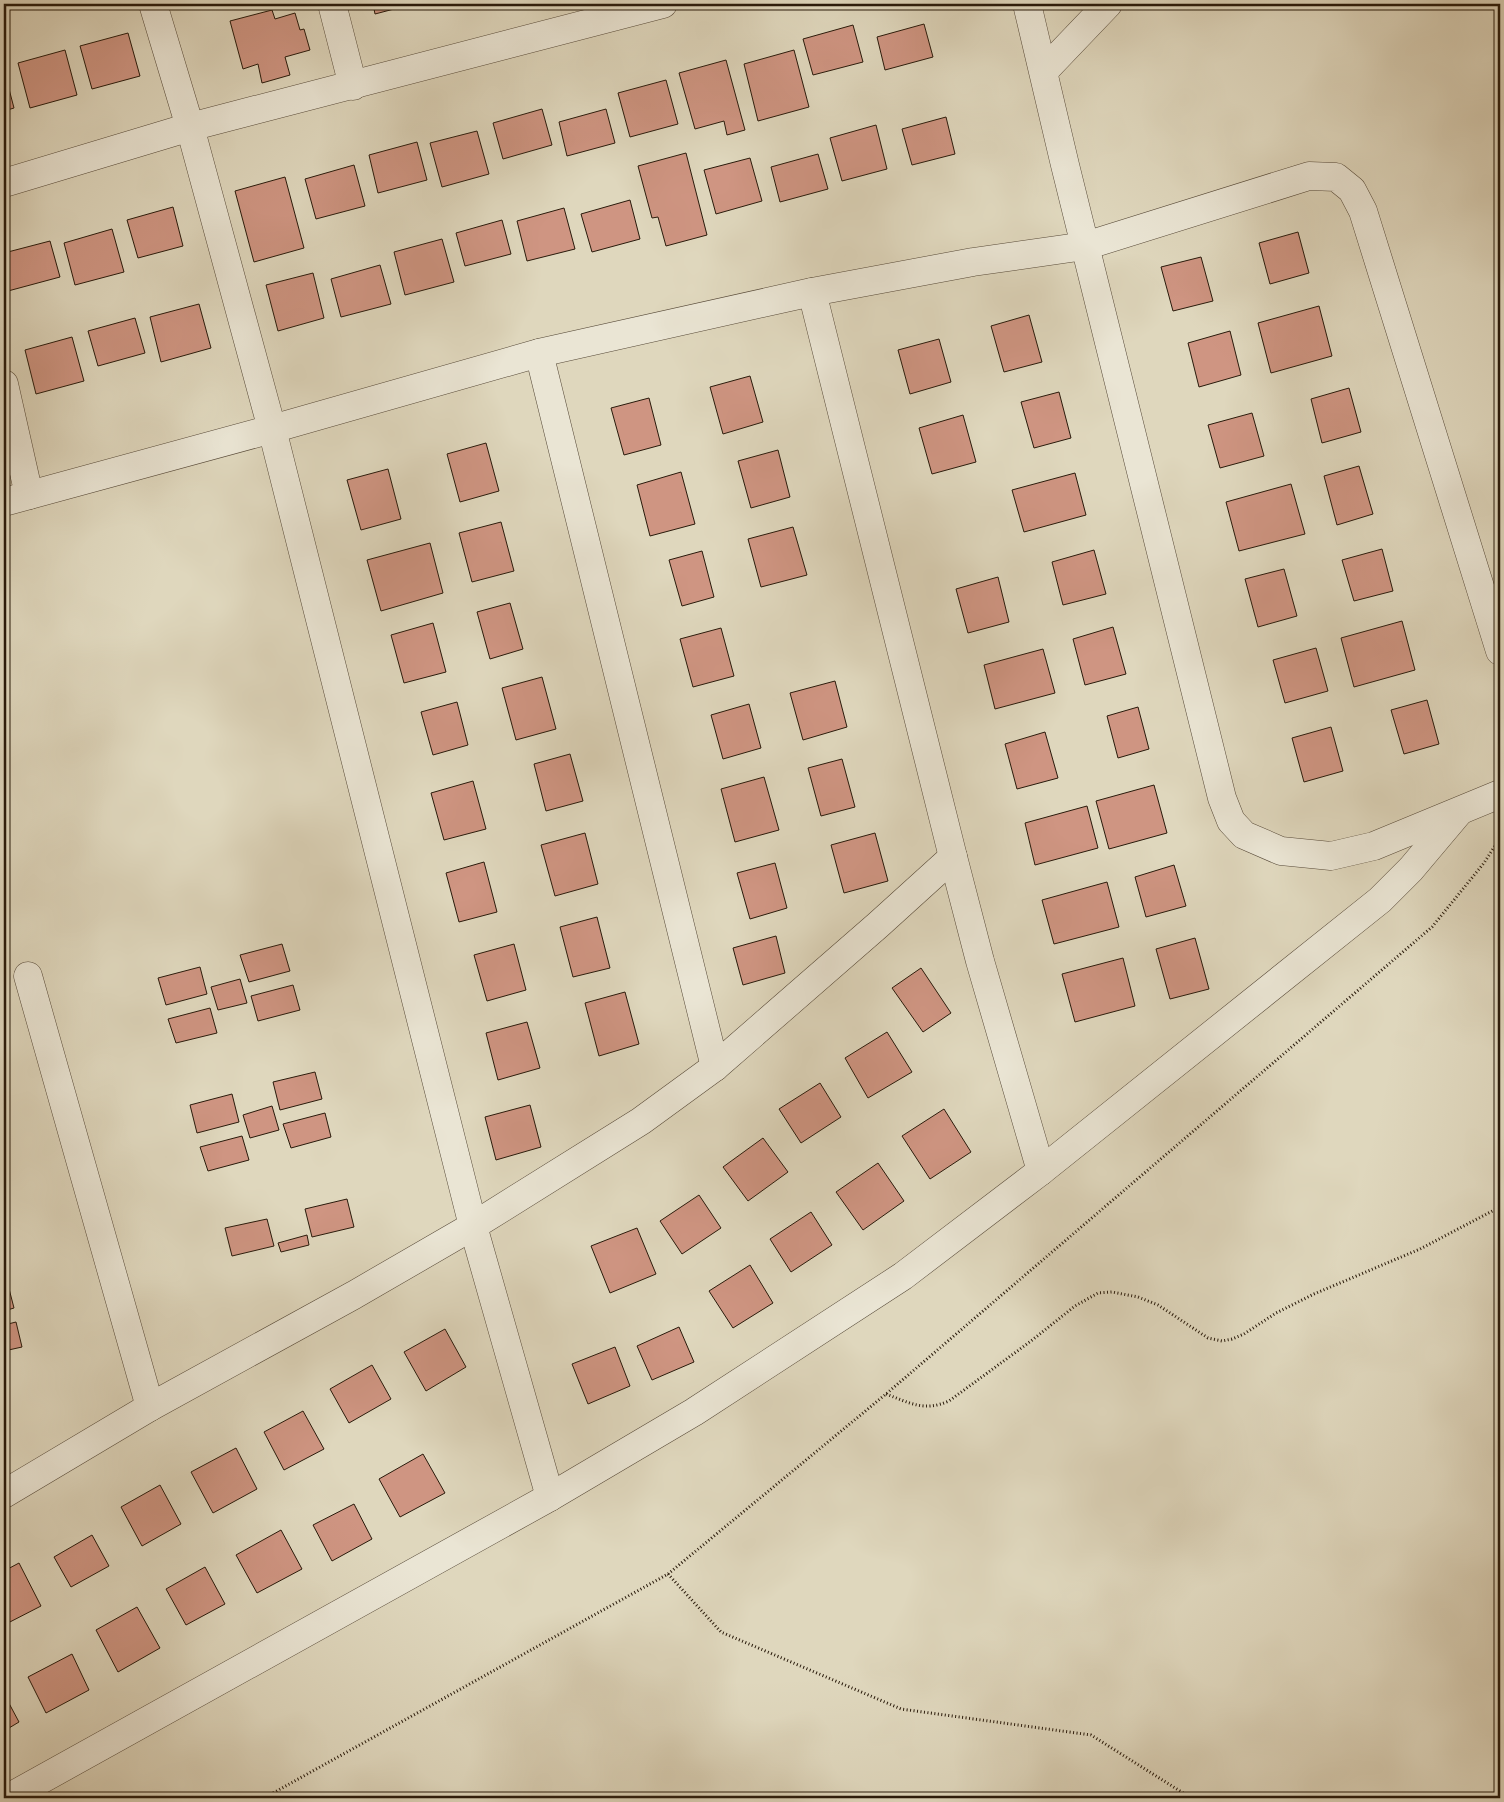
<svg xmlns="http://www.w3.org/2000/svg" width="1504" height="1802" font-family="'Gentium Book Plus',serif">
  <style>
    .building { fill: #cf9582; stroke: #291a0b }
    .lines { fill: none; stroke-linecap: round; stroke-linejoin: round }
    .minor-casing { stroke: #564938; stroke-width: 29 }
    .path { stroke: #291a0b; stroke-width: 3; stroke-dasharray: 1 2.5; stroke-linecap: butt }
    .minor { stroke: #eae5d4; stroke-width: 28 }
  </style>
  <rect width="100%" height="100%" fill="#dfd7bd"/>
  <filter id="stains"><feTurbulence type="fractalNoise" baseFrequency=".004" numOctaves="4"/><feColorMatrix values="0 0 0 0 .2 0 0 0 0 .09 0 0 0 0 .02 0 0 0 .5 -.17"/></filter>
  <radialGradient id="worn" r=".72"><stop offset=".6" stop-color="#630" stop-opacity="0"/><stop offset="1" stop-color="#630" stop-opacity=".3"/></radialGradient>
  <g class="building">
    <polygon points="4,4 28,4 4,10"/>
    <polygon points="373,4 413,4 375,14"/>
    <polygon points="272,10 275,19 295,13 300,30 304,29 310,50 285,57 290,75 262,83 258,64 243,69 230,21"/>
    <polygon points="924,24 933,57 885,70 877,37"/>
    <polygon points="853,25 863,62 813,75 803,39"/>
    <polygon points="128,33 140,76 92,89 80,46"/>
    <polygon points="65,50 77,95 30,108 18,63"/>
    <polygon points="794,50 809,107 758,121 744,64"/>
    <polygon points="726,60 745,130 727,135 724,121 695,129 679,73"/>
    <polygon points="4,70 14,108 4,111"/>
    <polygon points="666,80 678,124 630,137 618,93"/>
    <polygon points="542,109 552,145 503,159 493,123"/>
    <polygon points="606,109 615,143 567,156 559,122"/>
    <polygon points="946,117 955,154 912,165 902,129"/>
    <polygon points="876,125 887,169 842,181 830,138"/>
    <polygon points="477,131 489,174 442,187 430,143"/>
    <polygon points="417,142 427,180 378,193 369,155"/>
    <polygon points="686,153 707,235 666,246 658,217 652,218 638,166"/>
    <polygon points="818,154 828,189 780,202 771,167"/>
    <polygon points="750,158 762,201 716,214 704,170"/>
    <polygon points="354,165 365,206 316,219 305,179"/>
    <polygon points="285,177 304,248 254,262 235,191"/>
    <polygon points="630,200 640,239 592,252 581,214"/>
    <polygon points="173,207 183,246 138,258 127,220"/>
    <polygon points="564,208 575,249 527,261 517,221"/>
    <polygon points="502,220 511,254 465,266 456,233"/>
    <polygon points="112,229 124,272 75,285 64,243"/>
    <polygon points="1298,232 1309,273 1270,284 1259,243"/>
    <polygon points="442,239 454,282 405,295 394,252"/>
    <polygon points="50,241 60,277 8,291 4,273 4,253"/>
    <polygon points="1201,257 1213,301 1173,311 1161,267"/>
    <polygon points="380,265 391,304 341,317 331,279"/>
    <polygon points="313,273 324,318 278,331 266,285"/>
    <polygon points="199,304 211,348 161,362 150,317"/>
    <polygon points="1319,306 1332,356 1271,373 1258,323"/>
    <polygon points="1029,315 1042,362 1004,372 991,326"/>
    <polygon points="135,318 145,353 98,366 88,331"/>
    <polygon points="1230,331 1241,375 1199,387 1188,343"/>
    <polygon points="72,337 84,381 36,394 25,350"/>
    <polygon points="939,339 951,382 910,394 898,350"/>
    <polygon points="750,376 763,422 723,434 710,387"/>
    <polygon points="1349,388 1361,432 1322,443 1311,399"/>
    <polygon points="1059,392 1071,438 1034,448 1021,402"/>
    <polygon points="649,398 661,445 624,455 611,408"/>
    <polygon points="1252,413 1264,456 1220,468 1208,425"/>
    <polygon points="963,415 976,462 932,474 919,428"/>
    <polygon points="486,443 499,491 460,502 447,454"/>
    <polygon points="778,450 790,497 751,508 738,461"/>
    <polygon points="1359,466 1373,514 1337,525 1324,476"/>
    <polygon points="388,469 401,519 361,530 347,480"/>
    <polygon points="681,472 695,524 650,536 637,485"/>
    <polygon points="1075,473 1086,515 1024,532 1012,490"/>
    <polygon points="1291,484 1305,534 1239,551 1226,502"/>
    <polygon points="501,522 514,571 472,582 459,533"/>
    <polygon points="793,527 807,575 761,587 748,539"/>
    <polygon points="430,543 443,593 381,611 367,560"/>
    <polygon points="1382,549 1393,591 1354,601 1342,560"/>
    <polygon points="1094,550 1106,594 1063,605 1052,562"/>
    <polygon points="702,551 714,597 682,606 669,560"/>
    <polygon points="1284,569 1297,616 1258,627 1245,579"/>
    <polygon points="998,577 1009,622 968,633 956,589"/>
    <polygon points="510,603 523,649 490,659 477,612"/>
    <polygon points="1402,621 1415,670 1354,687 1341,638"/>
    <polygon points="433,623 446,672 404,683 391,635"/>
    <polygon points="1113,627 1126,674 1085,685 1073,639"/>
    <polygon points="721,628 734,676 693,687 680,639"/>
    <polygon points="1316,648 1328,691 1285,703 1273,660"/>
    <polygon points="1043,649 1055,693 995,709 984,665"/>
    <polygon points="542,677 556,729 516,740 502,688"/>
    <polygon points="835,681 847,727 803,740 790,693"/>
    <polygon points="1427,700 1439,744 1404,754 1391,710"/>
    <polygon points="457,702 468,745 433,755 421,712"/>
    <polygon points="749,704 761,748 723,759 711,715"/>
    <polygon points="1138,707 1149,749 1118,758 1107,716"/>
    <polygon points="1331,727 1343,771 1304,782 1292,738"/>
    <polygon points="1045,732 1058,778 1017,789 1005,744"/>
    <polygon points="570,754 583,801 546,811 534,764"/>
    <polygon points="842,759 855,807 821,816 808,768"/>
    <polygon points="764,777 779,830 735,842 721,789"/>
    <polygon points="473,781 486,829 444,840 431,793"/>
    <polygon points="1154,785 1167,833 1109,849 1096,801"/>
    <polygon points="1087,806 1098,848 1035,865 1025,823"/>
    <polygon points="585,833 598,884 555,896 541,845"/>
    <polygon points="875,833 888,881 844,893 831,845"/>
    <polygon points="484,862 497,912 459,922 446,873"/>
    <polygon points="775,863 787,908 750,919 737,873"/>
    <polygon points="1174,865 1186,906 1146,917 1135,877"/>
    <polygon points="1107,882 1119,927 1054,944 1042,900"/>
    <polygon points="597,917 610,968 573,977 560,927"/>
    <polygon points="776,936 785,973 743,985 733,948"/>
    <polygon points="1195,938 1209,989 1170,999 1156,949"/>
    <polygon points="282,944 290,971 249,982 240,955"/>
    <polygon points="514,944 526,990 487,1001 474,955"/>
    <polygon points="1123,958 1135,1006 1075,1022 1062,974"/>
    <polygon points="200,967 207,994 166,1005 158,978"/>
    <polygon points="921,968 951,1013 923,1032 892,988"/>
    <polygon points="240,979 247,1003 218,1010 211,987"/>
    <polygon points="293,985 300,1010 258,1021 251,996"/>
    <polygon points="625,992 639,1044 599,1056 585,1003"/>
    <polygon points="210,1008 217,1033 176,1043 168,1019"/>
    <polygon points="527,1022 540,1068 498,1080 486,1033"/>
    <polygon points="887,1032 912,1072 868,1098 845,1058"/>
    <polygon points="315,1072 322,1099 280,1110 273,1082"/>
    <polygon points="820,1083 841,1117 801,1143 779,1109"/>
    <polygon points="232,1094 239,1122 197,1133 190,1105"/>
    <polygon points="530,1105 541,1147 496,1160 485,1117"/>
    <polygon points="272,1106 279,1130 250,1138 243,1115"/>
    <polygon points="944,1109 971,1152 930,1179 902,1136"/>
    <polygon points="325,1113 331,1137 291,1148 283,1124"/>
    <polygon points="242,1136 249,1160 208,1171 200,1147"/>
    <polygon points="763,1138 788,1172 748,1201 723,1167"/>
    <polygon points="878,1163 904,1201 863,1230 836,1192"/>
    <polygon points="699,1195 721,1228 682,1254 660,1221"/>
    <polygon points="347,1199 354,1227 312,1237 305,1209"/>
    <polygon points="811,1212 832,1245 791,1272 770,1239"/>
    <polygon points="267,1219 274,1246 232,1256 225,1228"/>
    <polygon points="637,1228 656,1274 610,1293 591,1246"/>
    <polygon points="307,1235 309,1245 281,1252 278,1243"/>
    <polygon points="750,1265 773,1303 733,1328 709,1291"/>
    <polygon points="7,1281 14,1308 4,1311 4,1282"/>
    <polygon points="16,1322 22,1347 4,1351 4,1325"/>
    <polygon points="679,1327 694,1362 652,1380 637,1346"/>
    <polygon points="445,1329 466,1367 426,1391 404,1352"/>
    <polygon points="615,1347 630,1386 588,1404 572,1364"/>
    <polygon points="372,1365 391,1399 349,1423 330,1389"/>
    <polygon points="303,1411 324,1449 284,1470 264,1432"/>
    <polygon points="236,1448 257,1489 213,1513 191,1472"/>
    <polygon points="423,1454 445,1493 400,1517 379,1479"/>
    <polygon points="160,1485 181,1524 142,1546 121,1507"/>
    <polygon points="354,1504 372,1539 332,1561 313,1525"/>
    <polygon points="281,1530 302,1569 257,1593 236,1555"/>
    <polygon points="92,1535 109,1566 71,1587 54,1557"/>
    <polygon points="19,1563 41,1606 4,1625 4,1571"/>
    <polygon points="205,1567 225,1604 186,1625 166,1589"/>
    <polygon points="137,1607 160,1648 118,1672 96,1630"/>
    <polygon points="72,1654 89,1690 46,1713 28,1677"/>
    <polygon points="4,1694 19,1722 4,1731"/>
  </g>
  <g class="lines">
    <g class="minor-casing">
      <g id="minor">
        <polyline points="153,4 190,127 272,429 473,1226 550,1497"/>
        <polyline points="332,4 353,86"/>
        <polyline points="1027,4 1065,165 1222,798 1231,821 1244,835 1281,851 1331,856 1374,846 1500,794"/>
        <polyline points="1044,71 1108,4"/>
        <polyline points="4,183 190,127 663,4"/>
        <polyline points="812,292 953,857 980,961 1041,1171"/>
        <polyline points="539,353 715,1067"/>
        <polyline points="4,384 29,495"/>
        <polyline points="4,502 272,429 539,353 812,292 973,262 1085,246 1309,176 1336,177 1352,190 1363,211 1500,651"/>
        <polyline points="28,976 150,1407"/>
        <polyline points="4,1494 150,1407 354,1295 473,1226 641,1121 715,1067 878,925 953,857"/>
        <polyline points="8,1798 550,1497 694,1412 903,1276 1041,1171 1380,900 1411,869 1459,812"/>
      </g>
    </g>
    <g class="path">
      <path d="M886 1394C910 1403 924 1412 949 1401L1031 1341 1075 1306 1098 1293 1112 1292 1138 1297 1158 1305 1208 1338 1222 1341 1232 1339 1244 1334 1276 1313 1314 1294 1420 1249 1500 1207"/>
      <polyline points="668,1574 721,1632 901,1709 1091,1735 1191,1798"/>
      <polyline points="264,1798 668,1574 886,1394 1432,927 1484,863 1500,838"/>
    </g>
    <use href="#minor" class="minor"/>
  </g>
  <rect width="1504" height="1802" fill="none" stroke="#dfd7bd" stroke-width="20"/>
  <rect x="5" y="5" width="1494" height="1792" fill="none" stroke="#291a0b" stroke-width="2.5"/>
  <rect x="10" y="10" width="1484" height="1782" fill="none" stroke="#291a0b"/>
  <rect width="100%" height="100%" filter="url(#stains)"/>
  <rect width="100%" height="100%" fill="url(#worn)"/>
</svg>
